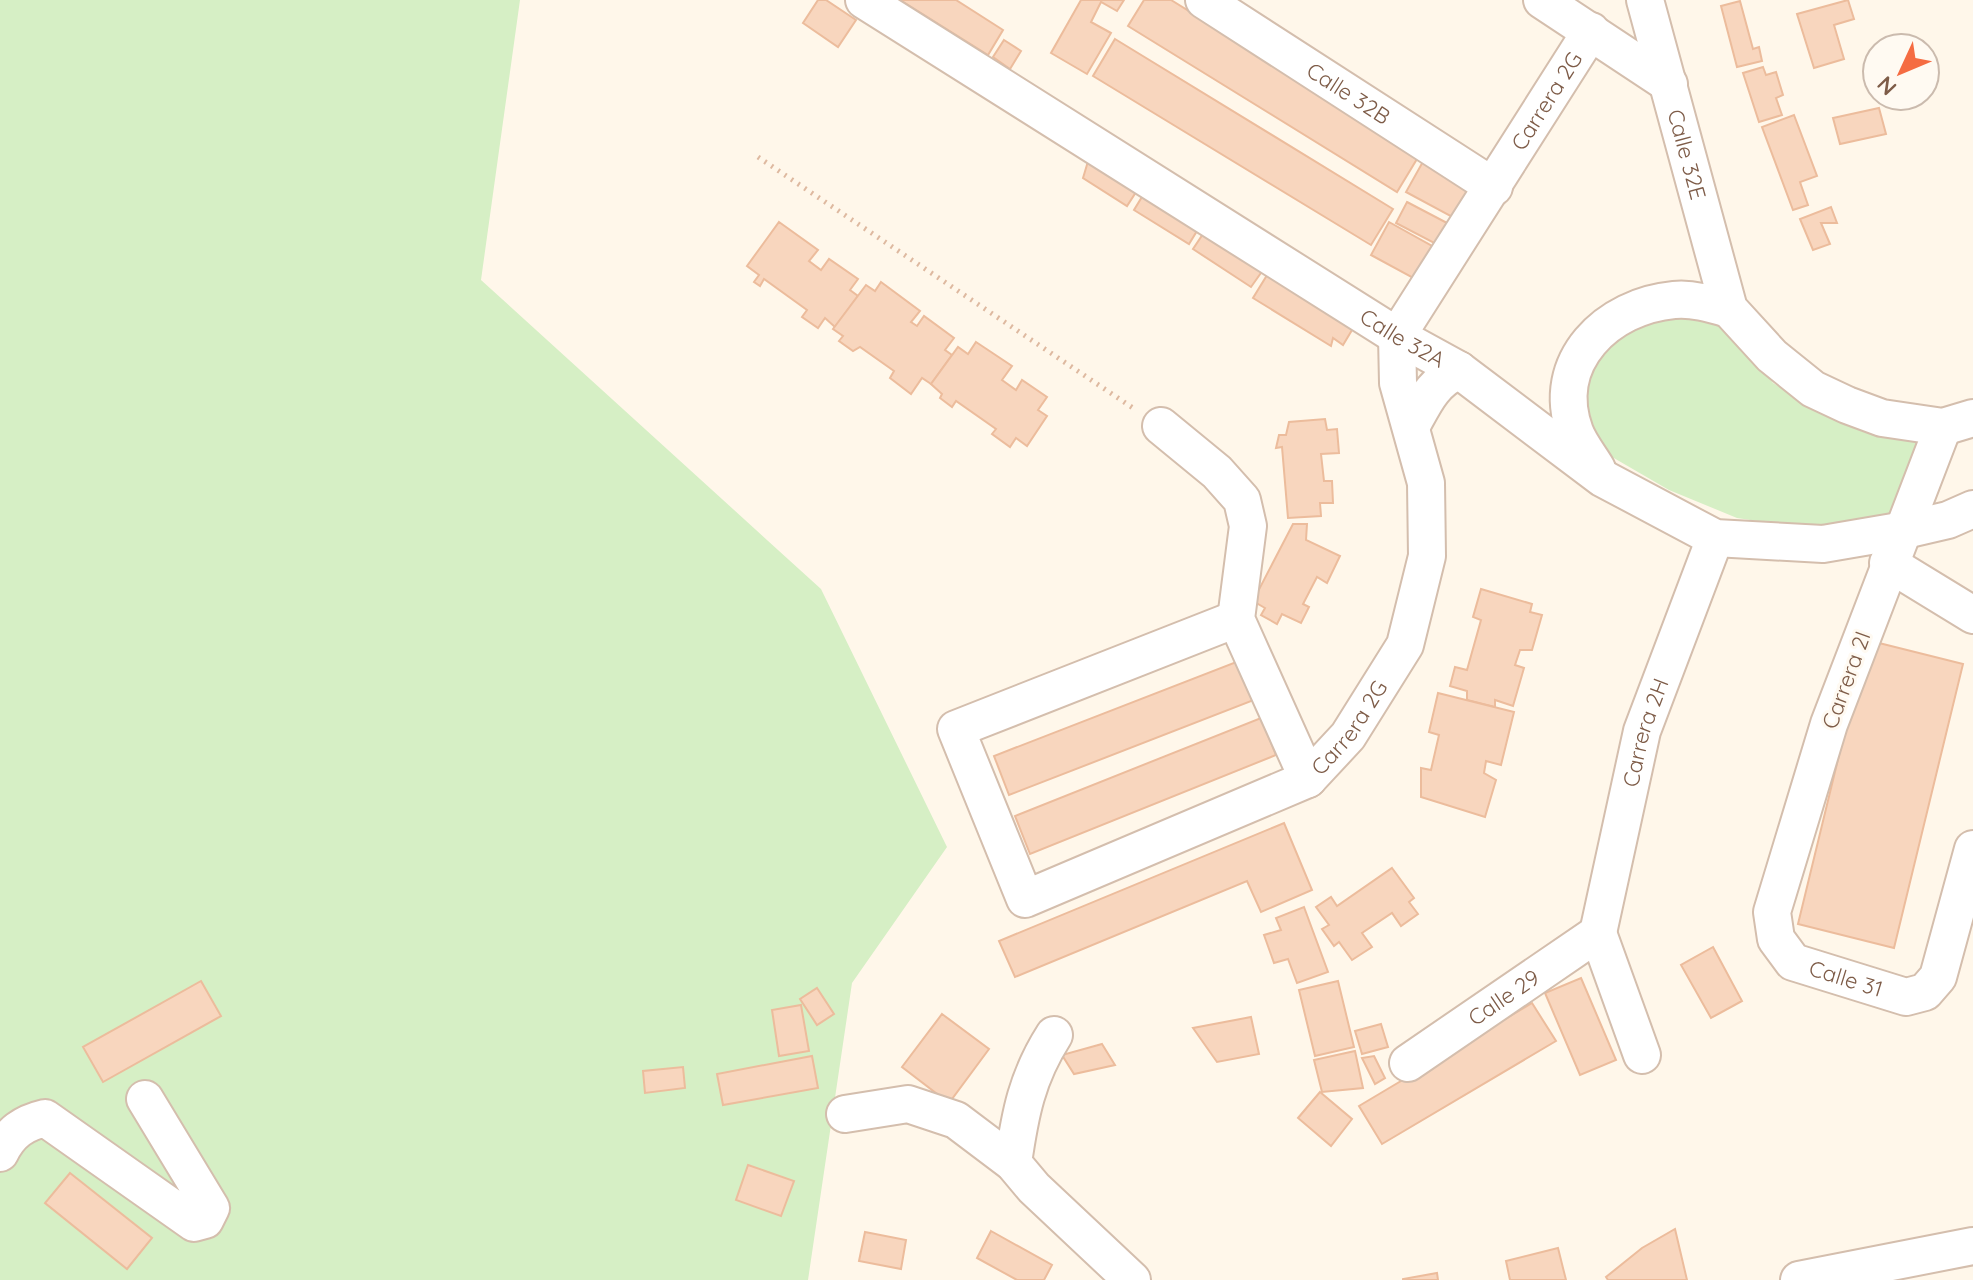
<svg xmlns="http://www.w3.org/2000/svg" width="1973" height="1280" font-family="Quicksand,sans-serif">
  <style>
    .green { fill: #d6efc5 }
    .building { fill: #f8d6be; stroke: #ecbc9c; stroke-width: 2 }
    .lines { fill: none; stroke-linecap: round; stroke-linejoin: round }
    .street-casing { stroke: #d4bead; stroke-width: 40 }
    .path { stroke: #deb9a0; stroke-width: 5; stroke-dasharray: 2 6; stroke-linecap: butt }
    .street { stroke: #fff; stroke-width: 36 }
    .labels { text-anchor: middle; dominant-baseline: central; stroke-width: 6; stroke-linejoin: round; paint-order: stroke }
    .street-label { font-size: 22px; fill: #7e5c48; stroke: #fffaf2 }
  </style>
  <rect width="100%" height="100%" fill="#fff7ea"/>
  <g class="green">
    <polygon points="0,0 520,0 481,280 821,589 947,847 852,983 808,1280 0,1280"/>
    <polygon points="1654,314 1708,316 1738,335 1773,383 1828,417 1932,446 1898,525 1818,530 1737,518 1669,490 1600,450 1581,415 1594,348"/>
  </g>
  <g class="building">
    <polygon points="818,0 826,0 856,20 838,47 803,23"/>
    <polygon points="900,0 956,0 1003,30 988,55"/>
    <polygon points="1081,0 1124,0 1117,11 1101,2 1091,22 1111,33 1087,74 1051,53"/>
    <polygon points="1144,0 1171,0 1420,154 1397,192 1128,26"/>
    <polygon points="1848,0 1854,19 1834,25 1844,59 1814,68 1797,14"/>
    <polygon points="1740,1 1753,49 1759,47 1762,61 1737,67 1721,6"/>
    <polygon points="1115,39 1393,209 1371,245 1093,76"/>
    <polygon points="1004,40 1021,51 1010,69 993,57"/>
    <polygon points="1763,67 1766,75 1776,72 1783,95 1776,98 1782,115 1759,122 1743,73"/>
    <polygon points="1879,108 1886,134 1840,144 1833,118"/>
    <polygon points="1794,115 1817,176 1800,182 1808,205 1793,210 1762,127"/>
    <polygon points="1089,158 1138,189 1127,206 1083,178"/>
    <polygon points="1425,158 1474,185 1456,219 1406,192"/>
    <polygon points="1145,192 1200,226 1189,244 1134,210"/>
    <polygon points="1407,202 1449,224 1438,245 1396,223"/>
    <polygon points="1831,207 1837,223 1821,223 1830,244 1813,250 1800,219"/>
    <polygon points="779,222 818,250 809,261 821,270 829,259 858,279 850,290 858,296 835,327 825,318 818,328 802,317 807,310 764,279 760,286 754,282 759,275 747,266"/>
    <polygon points="1389,222 1432,246 1415,279 1371,255"/>
    <polygon points="1205,231 1263,270 1251,287 1193,249"/>
    <polygon points="1269,272 1355,325 1343,345 1333,338 1331,346 1253,298"/>
    <polygon points="881,282 920,311 911,322 917,326 924,316 954,338 945,350 952,355 931,384 922,378 911,394 890,378 894,371 860,347 853,351 839,341 843,336 833,329 866,285 875,291"/>
    <polygon points="976,342 1012,366 1002,380 1016,390 1022,380 1047,397 1038,410 1047,416 1027,446 1016,438 1010,447 992,434 996,429 956,401 952,407 940,398 942,394 931,384 958,347 968,354"/>
    <polygon points="1325,419 1327,430 1337,429 1339,453 1321,454 1324,481 1332,481 1333,503 1320,503 1321,516 1288,518 1282,447 1276,448 1279,435 1286,435 1289,422"/>
    <polygon points="1293,524 1307,524 1306,540 1340,556 1327,583 1317,577 1303,604 1309,607 1301,623 1282,614 1277,624 1261,615 1265,608 1253,601"/>
    <polygon points="1481,589 1532,604 1530,612 1542,615 1532,650 1520,650 1515,665 1524,668 1513,706 1495,700 1495,707 1467,700 1467,691 1450,686 1455,667 1467,670 1481,620 1473,617"/>
    <polygon points="1867,640 1963,664 1894,948 1798,924"/>
    <polygon points="1244,659 1259,698 1009,795 994,756"/>
    <polygon points="1438,693 1514,712 1501,765 1486,761 1484,773 1496,780 1485,817 1421,797 1421,768 1431,770 1439,735 1429,732"/>
    <polygon points="1261,718 1276,755 1030,854 1015,816"/>
    <polygon points="1284,823 1312,890 1261,912 1247,881 1015,977 999,941"/>
    <polygon points="1392,868 1414,898 1409,902 1418,914 1401,926 1392,913 1362,933 1372,947 1352,960 1339,942 1334,946 1322,929 1329,925 1316,907 1331,897 1337,906"/>
    <polygon points="1304,907 1328,972 1297,983 1288,959 1274,963 1264,935 1281,930 1276,918"/>
    <polygon points="1713,947 1742,1001 1711,1018 1681,965"/>
    <polygon points="1581,978 1616,1060 1580,1075 1545,993"/>
    <polygon points="201,981 221,1016 103,1082 83,1047"/>
    <polygon points="1338,981 1354,1047 1315,1056 1299,990"/>
    <polygon points="817,988 834,1014 817,1025 800,999"/>
    <polygon points="1532,1003 1556,1041 1382,1144 1359,1106"/>
    <polygon points="801,1005 809,1051 779,1056 772,1010"/>
    <polygon points="942,1014 989,1049 949,1103 902,1067"/>
    <polygon points="1251,1017 1259,1054 1217,1062 1193,1028"/>
    <polygon points="1381,1024 1388,1047 1362,1054 1355,1031"/>
    <polygon points="1102,1044 1115,1065 1074,1074 1062,1055"/>
    <polygon points="1355,1051 1363,1088 1322,1092 1314,1060"/>
    <polygon points="812,1056 818,1088 723,1105 717,1074"/>
    <polygon points="1374,1056 1385,1078 1375,1084 1362,1058"/>
    <polygon points="683,1067 685,1088 645,1093 643,1071"/>
    <polygon points="1320,1092 1352,1119 1331,1146 1298,1118"/>
    <polygon points="748,1165 794,1181 781,1216 736,1200"/>
    <polygon points="70,1173 152,1238 127,1269 45,1203"/>
    <polygon points="1675,1229 1687,1280 1608,1280 1606,1277 1642,1248"/>
    <polygon points="991,1231 1052,1265 1044,1280 1017,1280 977,1258"/>
    <polygon points="865,1232 906,1240 901,1269 859,1261"/>
    <polygon points="1558,1248 1566,1280 1510,1280 1506,1261"/>
    <polygon points="1437,1273 1438,1280 1403,1280 1403,1279"/>
  </g>
  <g class="lines">
    <g class="street-casing">
      <g id="street">
        <path id="s1" d="M864 0 1397 336 1459 370 1602 478 1715 538 1823 544 1905 530 1948 520 1973 509"/>
        <path id="s2" d="M1204 0 1494 187"/>
        <polyline points="1542,0 1669,84"/>
        <path id="s3" d="M1645 0 1729 309 1772 356 1813 389 1847 405 1882 418 1943 427 1973 418"/>
        <path d="M1412 425C1425 401 1433 382 1459 370"/>
        <polyline points="1161,426 1217,472 1242,500 1248,526 1236,619 1308,779"/>
        <path id="s4" d="M1943 427 1829 724 1772 912 1776 939 1793 962 1906 997 1925 992 1938 977 1973 849"/>
        <path d="M1597 469C1590 457 1580 445 1575 432 1549 361 1608 306 1674 300 1692 298 1712 304 1729 309"/>
        <polyline points="1888,563 1973,615"/>
        <path id="s5" d="M1236 619 956 729 1025 899 1308 779 1348 736 1405 645 1427 556 1426 483 1398 383 1397 336 1591 31"/>
        <path id="s6" d="M1598 933 1642 731 1715 538"/>
        <polyline points="1598,933 1642,1055"/>
        <path id="s7" d="M1408 1063 1598 933"/>
        <polyline points="845,1114 908,1104 956,1120 1013,1163 1034,1188 1132,1280"/>
        <path d="M0 1153C10 1132 24 1123 45 1118L194 1223 205 1220 211 1208 145 1099"/>
        <path d="M1013 1163C1020 1114 1027 1077 1054 1035"/>
        <polyline points="1799,1280 1973,1246"/>
      </g>
    </g>
    <polyline class="path" points="758,157 1133,408"/>
    <use href="#street" class="street"/>
  </g>
  <g class="labels">
    <g class="street-label">
      <text stroke="none"><textPath href="#s2" startOffset="172">Calle 32B</textPath></text>
      <text stroke="none"><textPath href="#s5" startOffset="1552">Carrera 2G</textPath></text>
      <text stroke="none"><textPath href="#s3" startOffset="160">Calle 32E</textPath></text>
      <text stroke="none"><textPath href="#s1" startOffset="636">Calle 32A</textPath></text>
      <text transform="translate(1846 680) rotate(-70)">Carrera 2I</text>
      <text stroke="none"><textPath href="#s5" startOffset="858">Carrera 2G</textPath></text>
      <text stroke="none"><textPath href="#s6" startOffset="206">Carrera 2H</textPath></text>
      <text stroke="none"><textPath href="#s4" startOffset="626">Calle 31</textPath></text>
      <text stroke="none"><textPath href="#s7" startOffset="116">Calle 29</textPath></text>
    </g>
  </g>
  <g transform="translate(1901 72) rotate(226)"><circle r="38" fill="#fffaf2" stroke="#cbbbae" stroke-width="2"/>
  <path d="M0-6L14 30L0 20L-14 30Z" fill="#f56c42"/>
  <text y="-12" font-size="22" font-weight="bold" text-anchor="middle" fill="#7e5c48">N</text>
  </g>
</svg>
